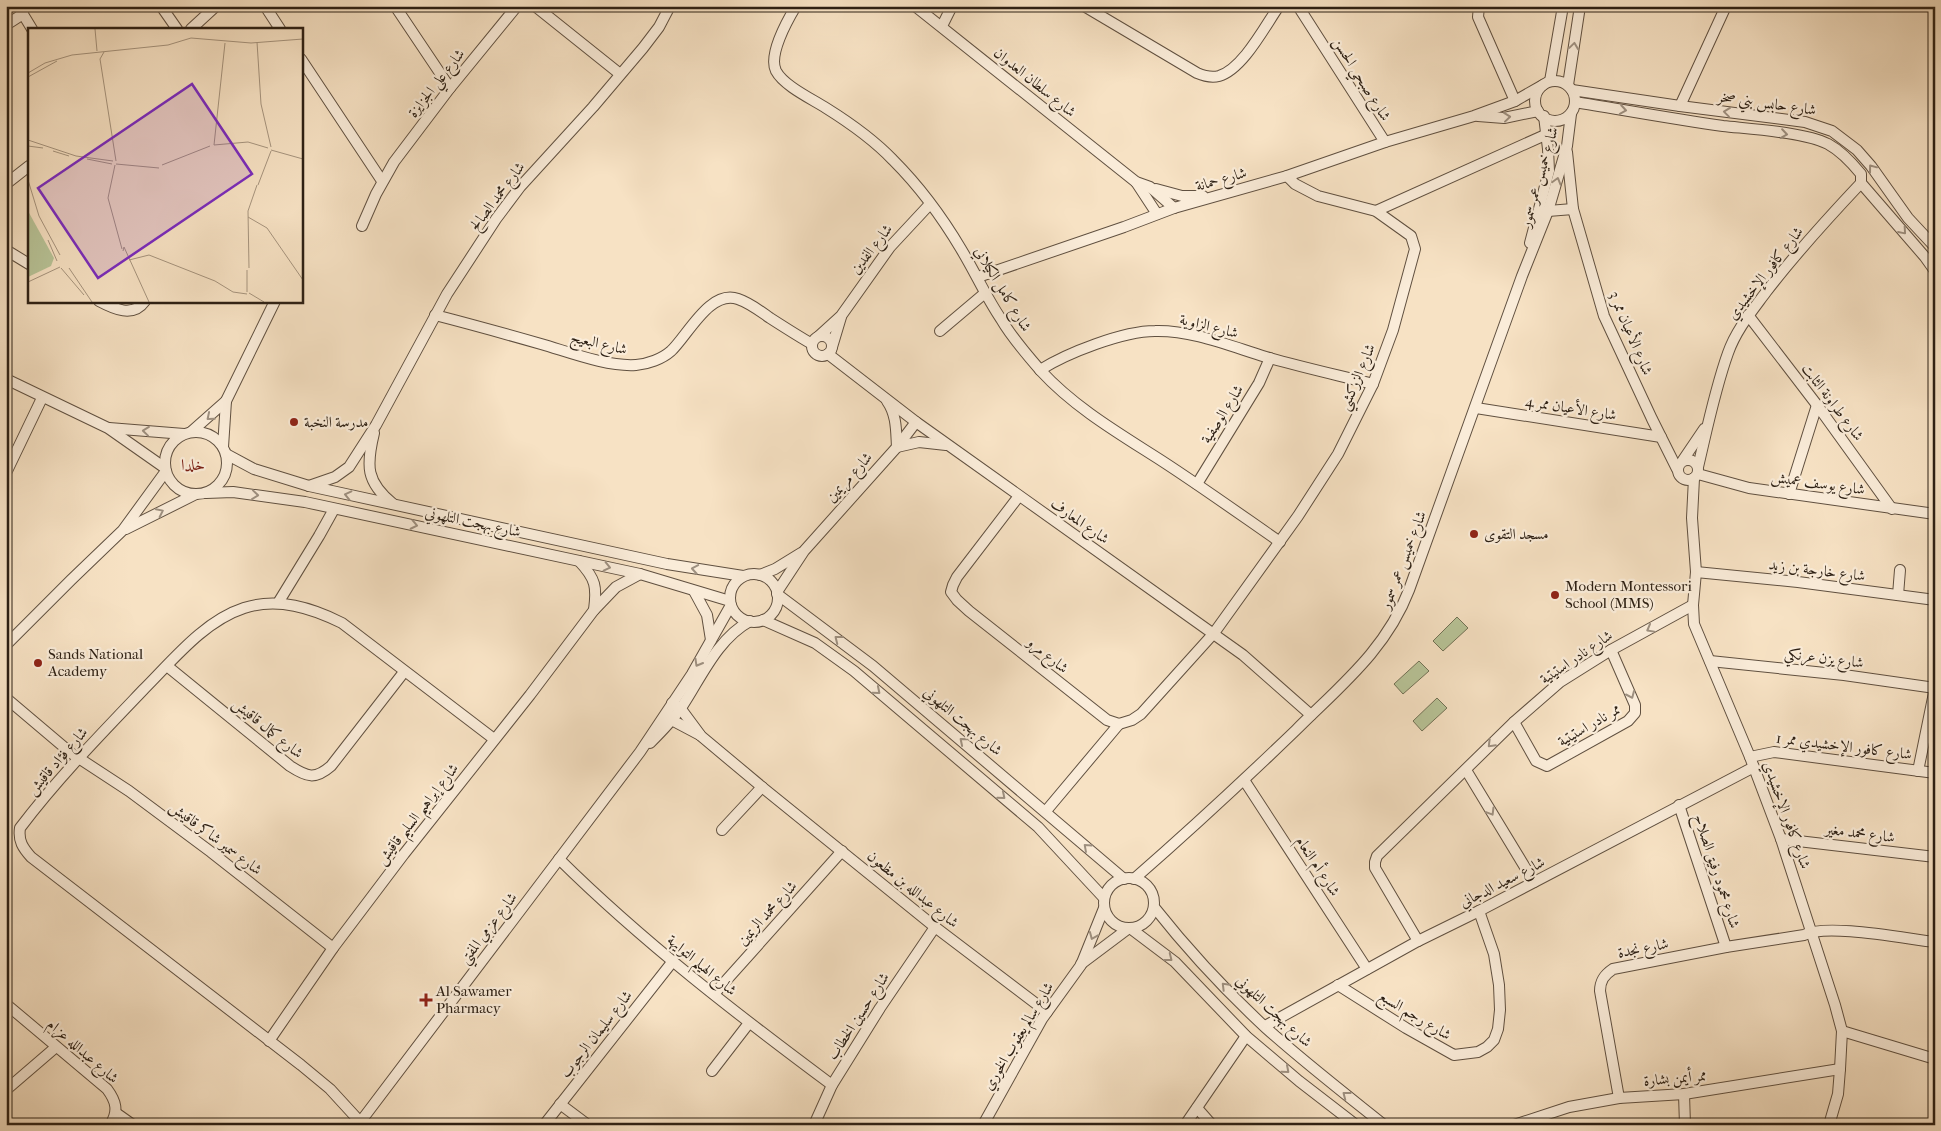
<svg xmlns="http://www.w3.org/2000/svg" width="1941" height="1131" font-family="'IM FELL French Canon',Amiri,serif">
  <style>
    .pitch { fill: #b8c498; stroke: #727256 }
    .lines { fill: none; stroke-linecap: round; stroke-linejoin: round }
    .minor-casing { stroke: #605040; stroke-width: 12 }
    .minor { stroke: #faecd9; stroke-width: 10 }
    .oneway { stroke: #9e9080 }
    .poi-dot { fill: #8f2418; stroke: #faecd9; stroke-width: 2 }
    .labels { text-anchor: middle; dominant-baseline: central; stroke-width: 4.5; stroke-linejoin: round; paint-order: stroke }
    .street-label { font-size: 15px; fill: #2d2014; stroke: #faecd9 }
    .poi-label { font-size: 15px; fill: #2d2014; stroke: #faecd9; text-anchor: start }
    .neighbourhood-label { font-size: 16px; fill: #7a1f14; stroke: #faecd9 }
    .inset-road { fill: none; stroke: #a6947e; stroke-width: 1 }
    .view { fill: #7b2cbf; fill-opacity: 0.15; stroke: #7b2cbf; stroke-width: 2.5 }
    .inset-edge { fill: none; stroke: #2d2014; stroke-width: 2.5 }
  </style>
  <rect width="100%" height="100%" fill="#f7e2c4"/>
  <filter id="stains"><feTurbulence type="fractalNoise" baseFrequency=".004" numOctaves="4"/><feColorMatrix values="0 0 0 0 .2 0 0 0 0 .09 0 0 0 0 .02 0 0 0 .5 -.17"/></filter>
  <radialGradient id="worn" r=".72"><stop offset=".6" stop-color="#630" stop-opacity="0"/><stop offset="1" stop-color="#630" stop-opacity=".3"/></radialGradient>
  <g class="pitch">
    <polygon points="1457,617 1468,628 1443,651 1433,641"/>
    <polygon points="1419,661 1429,671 1403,694 1394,684"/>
    <polygon points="1437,698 1447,708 1422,731 1413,721"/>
  </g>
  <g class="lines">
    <g class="minor-casing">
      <g id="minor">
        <polyline points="18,6 32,29"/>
        <polyline points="161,6 177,29"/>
        <polyline points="265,6 280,29"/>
        <polyline points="395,6 450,88"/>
        <polyline points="535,6 620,74"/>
        <path d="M796 6C787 21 768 55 776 71 784 86 812 99 826 108 850 123 873 139 893 160 919 186 942 217 961 249 975 272 986 297 1001 319 1012 338 1027 355 1041 371 1075 408 1120 434 1162 461 1202 487 1241 515 1280 542"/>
        <polyline points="915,6 1136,182 1150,187 1174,208"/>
        <path d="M1084 6 1197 73C1204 76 1211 78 1219 76 1243 69 1265 26 1279 6"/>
        <polyline points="1298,6 1385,142"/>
        <polyline points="1479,6 1478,17 1515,101"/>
        <polyline points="6,25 23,14"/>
        <polyline points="942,26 952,6"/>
        <polyline points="191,29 216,6"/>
        <polyline points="301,59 382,181"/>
        <circle cx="1555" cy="101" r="20"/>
        <polyline points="1550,81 1563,6"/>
        <polyline points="1568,85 1580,6"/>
        <polyline points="1572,90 1680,106 1805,122 1832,131 1857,150 1871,166 1908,218 1935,247"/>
        <path d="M1575 102C1624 110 1673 119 1723 126 1750 129 1804 132 1828 144 1841 151 1852 163 1861 174V183L1925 257 1935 271"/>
        <polyline points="1680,106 1726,6"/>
        <polyline points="1478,116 1504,118 1538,111"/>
        <polyline points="1567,152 1573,209 1604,316 1652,419 1677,469"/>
        <polyline points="1136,182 1157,214"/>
        <polyline points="6,184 29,166"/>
        <polyline points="1156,189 1182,196 1203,196"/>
        <polyline points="1376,211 1545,135"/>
        <polyline points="1548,211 1573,209"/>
        <polyline points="362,226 376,194 394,162 450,88 517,6"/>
        <polyline points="1530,243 1549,171 1548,149 1544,116"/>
        <polyline points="6,250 29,264"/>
        <polyline points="978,277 1124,227 1174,208 1287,176 1385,142 1474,116 1515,101 1543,85"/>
        <path d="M99 301C114 309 133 318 145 301"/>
        <path d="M435 315C470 324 506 334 541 344 569 352 607 367 636 365 648 364 662 359 671 351 688 335 710 289 738 299 750 303 760 311 770 318 784 327 798 336 812 344"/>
        <polyline points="1748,315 1817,405 1892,509"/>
        <polyline points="940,331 985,293"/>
        <polyline points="819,336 841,316 890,247 930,204"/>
        <circle cx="822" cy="346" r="10"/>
        <polyline points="832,347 841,317"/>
        <polyline points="828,354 916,422 1243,655 1311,715"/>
        <path d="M1040 370C1067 353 1123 331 1155 331 1192 330 1230 346 1266 357 1301 367 1337 375 1373 384"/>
        <polyline points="6,379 108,428 165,468"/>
        <path d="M887 401C897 415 896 432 897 447L919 442 946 445"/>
        <polyline points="1476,408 1661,437"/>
        <polyline points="109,428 184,434"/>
        <circle cx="196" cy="463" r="31"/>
        <polyline points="191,432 226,401 275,301"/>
        <path d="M374 433C366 466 366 482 393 504"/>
        <polyline points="223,447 226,401"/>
        <polyline points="226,454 254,469 309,486 667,564 743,576"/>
        <circle cx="1688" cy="470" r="10"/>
        <polyline points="1683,460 1704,429"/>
        <path d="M1698 467C1707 429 1715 389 1728 353 1736 330 1752 311 1766 292 1796 253 1828 218 1861 183"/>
        <polyline points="6,473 42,398"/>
        <polyline points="1698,474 1749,488 1935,514"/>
        <polyline points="1694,478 1692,518 1696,572 1693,605 1694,624 1750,757 1781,839 1835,1005 1842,1031 1840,1069 1838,1094 1829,1125"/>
        <polyline points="1197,484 1259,383 1270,358"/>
        <polyline points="309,486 335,477 349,467 376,425 447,294 496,219 520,187 593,107 643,48 659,27 670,6"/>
        <polyline points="206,493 233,492 305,502 640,574 730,601"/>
        <polyline points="1789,494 1817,405"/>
        <polyline points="1019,496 957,577 953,585 951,592 957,600 969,611 1107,720 1119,724 1132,720 1141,714 1214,633 1298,516 1338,454 1373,384 1393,330 1415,249 1411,236 1376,211 1318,196 1295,184 1287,176"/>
        <polyline points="126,529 196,494"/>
        <path d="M579 561C596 579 597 587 594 610"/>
        <polyline points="1696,572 1798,582 1935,600"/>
        <circle cx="754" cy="598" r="24"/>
        <polyline points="760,575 775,569 801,553"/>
        <polyline points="694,591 707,615 711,640"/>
        <polyline points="777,592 804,551 897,447 916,422"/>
        <polyline points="777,594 873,666 1124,879"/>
        <polyline points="1898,595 1900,570"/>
        <polyline points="278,603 319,536 334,509"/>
        <polyline points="763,620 815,643 854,671 1038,827 1104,898"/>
        <polyline points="6,645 71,580 123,530 166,471"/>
        <polyline points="1710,661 1844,675 1935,688 1918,771"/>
        <path d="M167 666 290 766C307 777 315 780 331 766L404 672"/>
        <polyline points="6,698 71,753 129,791 211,852 333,948"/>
        <polyline points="672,703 681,709 701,736 762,787 935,927 1047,1012"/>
        <polyline points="666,717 700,735"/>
        <polyline points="1514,722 1536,761 1547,766 1628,721 1635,713 1635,705 1611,650"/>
        <path d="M650 743C661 732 672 721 681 708 701 678 717 639 750 621"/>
        <polyline points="1750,757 1774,752 1935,773"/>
        <polyline points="1466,770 1534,882"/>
        <polyline points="1244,780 1367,969"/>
        <polyline points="1679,805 1726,947"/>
        <polyline points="1046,811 1119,724"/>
        <polyline points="722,830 762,787"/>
        <polyline points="1781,839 1935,857"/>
        <path d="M559 859C643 942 738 1015 832 1085"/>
        <circle cx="1129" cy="903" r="25"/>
        <path d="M1134 879C1189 831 1243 781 1296 730 1340 686 1386 650 1409 590L1522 276 1548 211 1567 146 1571 114"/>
        <path d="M1154 907C1188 950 1226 991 1266 1028 1304 1062 1344 1093 1384 1125"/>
        <polyline points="1130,928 1175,962 1246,1036 1299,1081 1356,1125"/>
        <polyline points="1418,941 1375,868 1375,862 1377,856 1514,722 1560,682 1611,650 1693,605"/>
        <polyline points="1081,964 1129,928"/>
        <polyline points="1338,985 1406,1028 1454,1055 1478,1052 1487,1047 1494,1040 1498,1029 1500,1010 1499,985 1494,954 1479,911"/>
        <polyline points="714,994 842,851"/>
        <path d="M6 1004 107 1089C116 1101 119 1111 110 1125"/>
        <polyline points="1265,1026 1418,941 1479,911 1754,767"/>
        <polyline points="1842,1031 1935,1059"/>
        <polyline points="269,1041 333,948 404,854 530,695 594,610 616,587 640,574"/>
        <polyline points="712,1071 749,1023"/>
        <polyline points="6,1090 56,1047"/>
        <polyline points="1684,1094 1685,1125"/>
        <path d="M1619 1098 1600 991C1600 981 1604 975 1613 969L1726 947 1804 935C1826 923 1907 939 1935 942"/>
        <polyline points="560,1104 588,1125"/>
        <polyline points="1197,1108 1212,1125"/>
        <polyline points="116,1113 133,1125"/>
        <polyline points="358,1125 640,752 692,674 731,605"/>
        <path d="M363 1125 330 1089 301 1065 31 857C23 848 18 841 20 828 58 778 101 734 144 689 173 660 204 621 244 608 278 597 312 608 342 623L494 739"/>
        <polyline points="544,1125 673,961"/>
        <polyline points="814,1125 832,1085 880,1008 935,927"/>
        <polyline points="983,1125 1042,1019 1081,965 1104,908"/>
        <polyline points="1185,1125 1246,1036"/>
        <polyline points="1514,1125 1569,1107 1619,1098 1684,1094 1840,1069"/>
      </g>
    </g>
    <use href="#minor" class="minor"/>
  </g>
  <defs><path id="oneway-chevron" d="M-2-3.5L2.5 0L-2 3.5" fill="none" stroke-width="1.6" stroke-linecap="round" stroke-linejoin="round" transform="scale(1.25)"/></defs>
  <g class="oneway">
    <use href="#oneway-chevron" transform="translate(1574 46) rotate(-82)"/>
    <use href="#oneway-chevron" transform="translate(1623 110) rotate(9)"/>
    <use href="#oneway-chevron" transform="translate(1727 112) rotate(-173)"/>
    <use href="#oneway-chevron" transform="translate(1507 117) rotate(-6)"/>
    <use href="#oneway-chevron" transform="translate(1784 134) rotate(8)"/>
    <use href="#oneway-chevron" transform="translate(1872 168) rotate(-127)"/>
    <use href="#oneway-chevron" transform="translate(1557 181) rotate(-74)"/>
    <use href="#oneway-chevron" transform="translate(1903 231) rotate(49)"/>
    <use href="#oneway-chevron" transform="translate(210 417) rotate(140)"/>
    <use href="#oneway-chevron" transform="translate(146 431) rotate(-174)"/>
    <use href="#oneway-chevron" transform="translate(255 495) rotate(6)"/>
    <use href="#oneway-chevron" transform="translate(348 495) rotate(-167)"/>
    <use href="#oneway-chevron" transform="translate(160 512) rotate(-26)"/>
    <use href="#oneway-chevron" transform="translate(414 525) rotate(12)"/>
    <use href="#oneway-chevron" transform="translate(607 567) rotate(13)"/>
    <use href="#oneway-chevron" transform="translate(695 569) rotate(-170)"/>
    <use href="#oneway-chevron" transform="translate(1650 629) rotate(151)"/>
    <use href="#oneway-chevron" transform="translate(838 639) rotate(-142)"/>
    <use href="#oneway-chevron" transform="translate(698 663) rotate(120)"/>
    <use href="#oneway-chevron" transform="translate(877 691) rotate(40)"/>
    <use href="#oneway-chevron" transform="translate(1631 695) rotate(66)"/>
    <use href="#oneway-chevron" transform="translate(963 741) rotate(-140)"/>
    <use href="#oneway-chevron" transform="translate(1491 744) rotate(135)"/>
    <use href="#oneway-chevron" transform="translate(1002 796) rotate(40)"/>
    <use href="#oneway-chevron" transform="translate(1491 812) rotate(59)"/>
    <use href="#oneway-chevron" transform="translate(1087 847) rotate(-138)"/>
    <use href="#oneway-chevron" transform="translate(1093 936) rotate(113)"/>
    <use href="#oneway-chevron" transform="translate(1169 958) rotate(38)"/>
    <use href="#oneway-chevron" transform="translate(1225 986) rotate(-135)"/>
    <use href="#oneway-chevron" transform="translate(1286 1070) rotate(41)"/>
    <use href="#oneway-chevron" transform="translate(1346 1095) rotate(-142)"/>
  </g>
  <g class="poi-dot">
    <circle cx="294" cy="422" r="5"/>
    <circle cx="1474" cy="534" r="5"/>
    <circle cx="1555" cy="595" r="5"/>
    <circle cx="38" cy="663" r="5"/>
    <path d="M423.5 992.5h5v5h5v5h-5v5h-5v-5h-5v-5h5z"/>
  </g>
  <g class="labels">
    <g class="street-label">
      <text transform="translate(1362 79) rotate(58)">شارع صبحي الحسن</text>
      <text transform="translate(1035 82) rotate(39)">شارع سلطان العدوان</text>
      <text transform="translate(436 83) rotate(-52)">شارع علي الجزايزة</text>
      <text transform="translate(1767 103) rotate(8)">شارع حابس بني صخر</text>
      <text transform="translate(1539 177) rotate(-74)">شارع خميس عمر سمور</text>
      <text transform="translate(1221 179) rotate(-16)">شارع حمانة</text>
      <text transform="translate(497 196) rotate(-53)">شارع محمد الصالح</text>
      <text transform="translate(871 249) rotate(-52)">شارع الفدين</text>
      <text transform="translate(1765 273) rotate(-52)">شارع كافور الإخشيدي</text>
      <text transform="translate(1003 289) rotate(59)">شارع كامل الكيلاني</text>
      <text transform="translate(1209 326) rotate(14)">شارع الزاوية</text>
      <text transform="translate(1631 333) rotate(67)">شارع الأعيان ممر 3</text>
      <text transform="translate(599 343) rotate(13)">شارع البعيج</text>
      <text transform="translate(1357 377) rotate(-67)">شارع الزركشي</text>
      <text transform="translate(1833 402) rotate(53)">شارع طراونة الثابت</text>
      <text transform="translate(1571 408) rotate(9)">شارع الأعيان ممر 4</text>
      <text transform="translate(1222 414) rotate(-58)">شارع الوصفية</text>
      <text transform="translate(849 477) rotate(-48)">شارع مريمين</text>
      <text transform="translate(1818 483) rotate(8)">شارع يوسف عميش</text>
      <text transform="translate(1080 521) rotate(35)">شارع المعارف</text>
      <text transform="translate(473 522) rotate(12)">شارع بهجت التلهوني</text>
      <text transform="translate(1403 560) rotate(-69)">شارع خميس عمر سمور</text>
      <text transform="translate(1817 570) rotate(7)">شارع خارجة بن زيد</text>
      <text transform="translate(1048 655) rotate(39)">شارع مرو</text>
      <text transform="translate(1576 657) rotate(-34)">شارع نادر استيتية</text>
      <text transform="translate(1824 658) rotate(7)">شارع يزن عرنكي</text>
      <text transform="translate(963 721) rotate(40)">شارع بهجت التلهوني</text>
      <text transform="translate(1589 725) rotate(-30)">ممر نادر استيتية</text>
      <text transform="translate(268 728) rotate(39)">شارع كمال قاقيش</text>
      <text transform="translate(1844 746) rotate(7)">شارع كافور الإخشيدي ممر 1</text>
      <text transform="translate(57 761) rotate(-49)">شارع فؤاد قاقيش</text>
      <text transform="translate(417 814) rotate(-52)">شارع إبراهيم السليم قاقيش</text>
      <text transform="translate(1787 815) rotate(70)">شارع كافور الإخشيدي</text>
      <text transform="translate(1860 833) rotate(7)">شارع محمد مغير</text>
      <text transform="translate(216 838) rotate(37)">شارع سمير شاكر قاقيش</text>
      <text transform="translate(1318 866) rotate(57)">شارع أم النعام</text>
      <text transform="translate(1717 871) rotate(72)">شارع محمود رفيق الصلاح</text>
      <text transform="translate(1502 882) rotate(-27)">شارع سعيد الدجاني</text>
      <text transform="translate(913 889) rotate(39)">شارع عبدالله بن مظعون</text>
      <text transform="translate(767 913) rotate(-48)">شارع محمد الريمين</text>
      <text transform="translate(488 928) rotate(-53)">شارع عزمي المفتي</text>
      <text transform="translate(1643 948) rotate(-11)">شارع نجدة</text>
      <text transform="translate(702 965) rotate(40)">شارع الهيلم التوايهة</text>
      <text transform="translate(1274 1011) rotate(43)">شارع بهجت التلهوني</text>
      <text transform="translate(1415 1015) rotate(31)">شارع رجم السبع</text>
      <text transform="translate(858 1016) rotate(-57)">شارع حسين الخطاب</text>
      <text transform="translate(596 1034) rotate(-52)">شارع سليمان الرجوب</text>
      <text transform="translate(1018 1036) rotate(-59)">شارع سالم يعقوب الخوري</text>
      <text transform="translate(83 1051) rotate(41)">شارع عبدالله عزام</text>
      <text transform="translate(1675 1078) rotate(-5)">ممر أيمن بشارة</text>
    </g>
    <g class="poi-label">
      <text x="304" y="422">مدرسة النخبة</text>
      <text x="1484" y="534">مسجد التقوى</text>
      <text x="1565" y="586">Modern Montessori<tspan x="1565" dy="17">School (MMS)</tspan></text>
      <text x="48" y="654">Sands National<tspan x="48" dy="17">Academy</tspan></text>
      <text x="436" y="991">Al Sawamer<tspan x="436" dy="17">Pharmacy</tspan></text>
    </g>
    <g class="neighbourhood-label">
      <text x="193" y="464">خلدا</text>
    </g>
  </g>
  <g transform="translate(28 28)">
    <rect width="275" height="275" fill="#f7e2c4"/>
    <path d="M0 183 26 230 23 238 0 249Z" fill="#b8c498"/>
    <path class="inset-road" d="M67 1 69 23M229 14 233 76 243 119M76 24 72 31 88 133M0 45 17 35 44 27 140 17 163 10 223 15 275 11M0 49 29 33M0 112 48 128 85 133M186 117 197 15M186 117 220 114 240 120M0 118 15 120M243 122 275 131M25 123 41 128M59 131 84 136M88 136 131 140M87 137 80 170 94 221M134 137 182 118M0 152 11 188 32 227M230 157 243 123M220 189 239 200 275 252M20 212 29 233M95 223 96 219 121 274M101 232 121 227 187 253 205 264 219 266M33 240 56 267M41 240 64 274M221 240 220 183 229 157M0 254 32 239M219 264V242M221 265 236 274"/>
    <path class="view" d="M164 56 224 146 70 250 10 160Z"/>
    <rect width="275" height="275" class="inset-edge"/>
  </g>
  <rect width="1941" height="1131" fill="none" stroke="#f7e2c4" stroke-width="25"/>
  <rect x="8" y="8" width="1926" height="1116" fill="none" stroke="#2d2014" stroke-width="2.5"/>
  <rect x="12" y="12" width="1916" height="1106" fill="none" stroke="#2d2014"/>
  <rect width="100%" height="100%" filter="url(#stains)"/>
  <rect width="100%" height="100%" fill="url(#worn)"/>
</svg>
